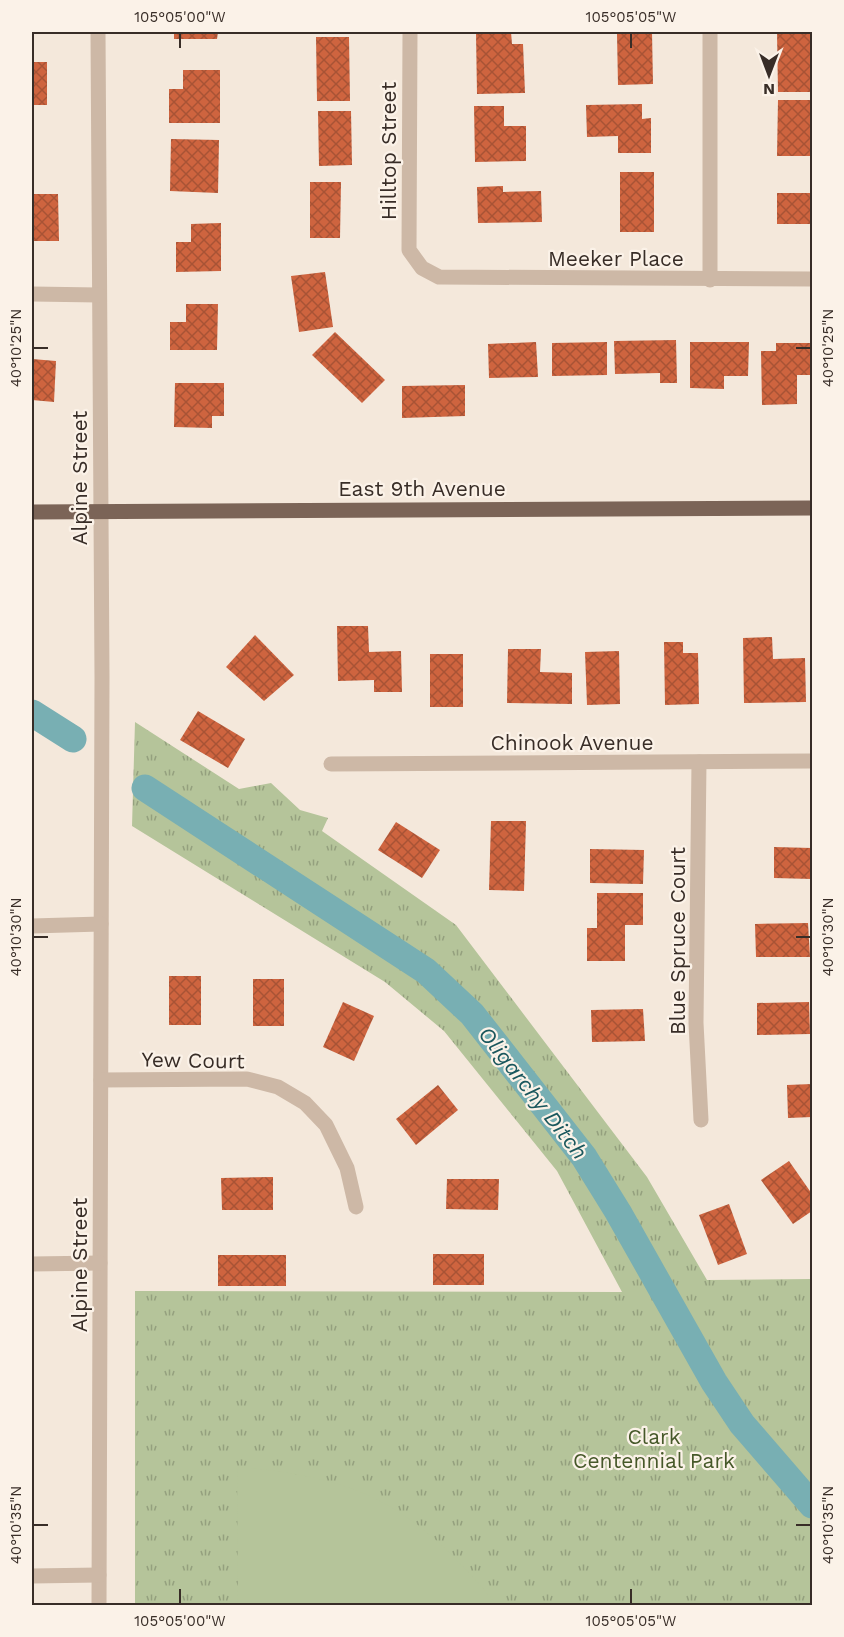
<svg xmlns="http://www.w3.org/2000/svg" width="844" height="1637" font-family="'Work Sans',sans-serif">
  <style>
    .park { fill: url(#park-tufts) }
    .pitch { fill: #b5c49a }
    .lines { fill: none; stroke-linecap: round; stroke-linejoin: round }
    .canal { stroke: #78afb3; stroke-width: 27 }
    .building { fill: url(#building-cross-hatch) }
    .minor { stroke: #cdb8a6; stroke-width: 15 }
    .major { stroke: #7b6457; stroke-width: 15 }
    .ticks { fill: none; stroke: #382d27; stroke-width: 2 }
    .labels { text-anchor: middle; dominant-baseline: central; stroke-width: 4.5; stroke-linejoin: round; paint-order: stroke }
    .street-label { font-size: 21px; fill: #382d27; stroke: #fbf2e8 }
    .park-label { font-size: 21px; fill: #465829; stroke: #fbf2e8 }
    .water-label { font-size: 22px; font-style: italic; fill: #1a575d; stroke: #fbf2e8 }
    .neatline { fill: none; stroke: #382d27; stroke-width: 2 }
    .ticks-label { font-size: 15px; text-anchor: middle; fill: #382d27 }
  </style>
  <defs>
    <pattern id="park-tufts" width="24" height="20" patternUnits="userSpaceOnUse" patternTransform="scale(1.5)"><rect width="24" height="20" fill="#b5c49a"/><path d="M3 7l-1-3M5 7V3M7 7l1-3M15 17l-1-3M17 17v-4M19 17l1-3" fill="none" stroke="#94a07e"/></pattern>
    <pattern id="building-cross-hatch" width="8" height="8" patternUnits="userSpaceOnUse" patternTransform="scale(1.5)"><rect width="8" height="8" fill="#ce643f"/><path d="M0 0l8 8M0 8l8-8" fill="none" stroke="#a85335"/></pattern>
  </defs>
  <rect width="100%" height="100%" fill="#f4e8db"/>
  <polygon class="park" points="135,722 239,789 271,783 300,810 328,818 322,831 456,925 647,1177 707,1280 812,1279 812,1605 135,1605 135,1291 622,1292 557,1171 444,1031 385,982 132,826"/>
  <path class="pitch" d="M237 1467C284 1471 334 1478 376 1499 425 1523 463 1564 497 1605H238Z"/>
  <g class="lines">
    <g class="canal">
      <polyline points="32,713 73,739"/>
      <polyline points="145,788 426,971 472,1014 584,1157 618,1212 714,1382 742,1424 812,1505"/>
    </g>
  </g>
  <g class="building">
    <polygon points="174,32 218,32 217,39 174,39"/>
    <polygon points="511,32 512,44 523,44 525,93 477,94 476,33"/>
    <polygon points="642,32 652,32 653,84 618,85 617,34 642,34"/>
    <polygon points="777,32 811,32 812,92 778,92"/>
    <polygon points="316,37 349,37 350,101 317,101"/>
    <rect x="32" y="62" width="15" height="43"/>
    <polygon points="183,70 220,70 220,123 169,123 169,89 183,89"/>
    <polygon points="778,100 811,100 810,156 777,156"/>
    <polygon points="642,104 642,119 651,118 651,153 618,153 618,136 587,137 586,105"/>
    <polygon points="474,106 504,106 504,126 526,126 526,161 475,162"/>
    <polygon points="318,111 351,111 352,165 319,166"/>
    <polygon points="171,139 219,140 218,193 170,191"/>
    <rect x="620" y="172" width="34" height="60"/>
    <polygon points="310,182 341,182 340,238 310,238"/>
    <polygon points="503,186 503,192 541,191 542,222 478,223 477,187"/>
    <rect x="777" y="193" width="35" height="31"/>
    <polygon points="32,194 58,194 59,241 32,241"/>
    <polygon points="221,223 221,271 176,272 176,242 191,242 191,224"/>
    <polygon points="325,272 333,327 299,332 291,276"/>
    <polygon points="186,304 218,304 217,350 170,350 170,322 186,322"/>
    <polygon points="335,332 385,380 362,403 312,355"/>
    <polygon points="676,340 677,383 660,383 660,373 615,374 614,341"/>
    <polygon points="536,342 538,377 489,378 488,344"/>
    <polygon points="607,342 607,375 552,376 552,343"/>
    <polygon points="690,342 749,342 748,376 724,376 724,389 690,388"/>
    <polygon points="776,343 812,343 812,375 797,375 797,404 762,405 761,351 776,351"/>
    <polygon points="32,359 56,361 54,402 32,400"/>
    <polygon points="175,383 224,383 224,416 212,416 212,428 174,427"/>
    <polygon points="465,385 465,416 402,418 402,386"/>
    <polygon points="337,626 368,626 369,652 401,651 402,692 374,692 374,680 338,681"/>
    <polygon points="255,635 294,675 264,701 226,667"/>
    <polygon points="772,637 773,659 805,658 806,702 744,703 743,638"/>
    <polygon points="664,642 683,642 683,653 698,653 699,704 665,705"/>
    <polygon points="508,649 541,649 540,672 572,673 572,704 507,703"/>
    <polygon points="619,651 620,704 587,705 585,652"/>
    <rect x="430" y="654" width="33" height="53"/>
    <polygon points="198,711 245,739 228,768 180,740"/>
    <polygon points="491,821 526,821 524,891 489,890"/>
    <polygon points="396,822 440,850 422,878 378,850"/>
    <polygon points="774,847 812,848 812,879 774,878"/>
    <polygon points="590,849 644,850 643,884 590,883"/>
    <polygon points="597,893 643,893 643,925 625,925 625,961 587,961 587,928 597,928"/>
    <polygon points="808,923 810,957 756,957 755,924"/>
    <rect x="169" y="976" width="32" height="49"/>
    <rect x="253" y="979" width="31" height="47"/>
    <polygon points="343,1002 374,1016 354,1061 323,1047"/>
    <polygon points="809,1002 810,1034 757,1035 757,1003"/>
    <polygon points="643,1009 645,1041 592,1042 591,1010"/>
    <polygon points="812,1084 812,1117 788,1118 787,1085"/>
    <polygon points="438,1085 458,1110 416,1145 396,1119"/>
    <polygon points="789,1161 812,1194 812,1211 793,1224 761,1180"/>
    <polygon points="273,1177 273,1210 222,1210 221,1178"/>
    <polygon points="447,1179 499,1179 498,1210 446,1209"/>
    <polygon points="729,1204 747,1254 718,1265 699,1215"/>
    <rect x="433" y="1254" width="51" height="31"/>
    <rect x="218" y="1255" width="68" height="31"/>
  </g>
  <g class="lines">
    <g class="minor">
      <polyline points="98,32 102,677 99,1606"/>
      <polyline points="410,32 409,250 422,268 439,277 812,279"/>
      <polyline points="710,280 710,32"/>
      <polyline points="32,294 99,295"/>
      <polyline points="699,762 696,1023 701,1120"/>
      <polyline points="331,764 812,761"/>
      <polyline points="32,926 101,924"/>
      <polyline points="101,1080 247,1079 278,1087 305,1103 326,1125 347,1168 356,1207"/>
      <polyline points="32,1264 100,1263"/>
      <polyline points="32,1576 99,1575"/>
    </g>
    <polyline class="major" points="32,512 812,508"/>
  </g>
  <path class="ticks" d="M180 33V48M631 33V48M33 348H48M796 348H811M33 937H48M796 937H811M33 1525H48M796 1525H811M180 1589V1604M631 1589V1604"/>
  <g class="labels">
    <g class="street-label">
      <text transform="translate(388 151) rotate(-90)">Hilltop Street</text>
      <text x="616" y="258">Meeker Place</text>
      <text transform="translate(79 478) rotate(-90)">Alpine Street</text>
      <text x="422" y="488">East 9th Avenue</text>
      <text x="572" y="742">Chinook Avenue</text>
      <text transform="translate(677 941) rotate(-90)">Blue Spruce Court</text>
      <text transform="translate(193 1060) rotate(1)">Yew Court</text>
      <text transform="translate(79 1265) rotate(-90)">Alpine Street</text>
    </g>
    <g class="park-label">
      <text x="654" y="1436">Clark<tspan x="654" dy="24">Centennial Park</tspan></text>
    </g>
    <g class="water-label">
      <text transform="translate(533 1093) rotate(52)">Oligarchy Ditch</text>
    </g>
  </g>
  <rect width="844" height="1637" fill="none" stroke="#fbf2e8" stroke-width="66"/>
  <g transform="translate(769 75) rotate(180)" stroke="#fbf2e8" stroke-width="4.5" paint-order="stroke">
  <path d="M0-4.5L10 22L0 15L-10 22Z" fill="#382d27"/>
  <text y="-9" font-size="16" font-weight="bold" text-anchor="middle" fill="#382d27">N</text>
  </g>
  <rect x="33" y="33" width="778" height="1571" class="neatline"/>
  <g class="ticks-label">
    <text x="180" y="22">105°05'00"W</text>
    <text x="631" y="22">105°05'05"W</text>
    <text transform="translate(828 348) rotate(-90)" y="5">40°10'25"N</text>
    <text transform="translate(16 348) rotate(-90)" y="5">40°10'25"N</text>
    <text transform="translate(828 937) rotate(-90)" y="5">40°10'30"N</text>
    <text transform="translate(16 937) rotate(-90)" y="5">40°10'30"N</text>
    <text transform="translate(16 1525) rotate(-90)" y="5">40°10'35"N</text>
    <text transform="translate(828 1525) rotate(-90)" y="5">40°10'35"N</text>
    <text x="180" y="1626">105°05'00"W</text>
    <text x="631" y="1626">105°05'05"W</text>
  </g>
</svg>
